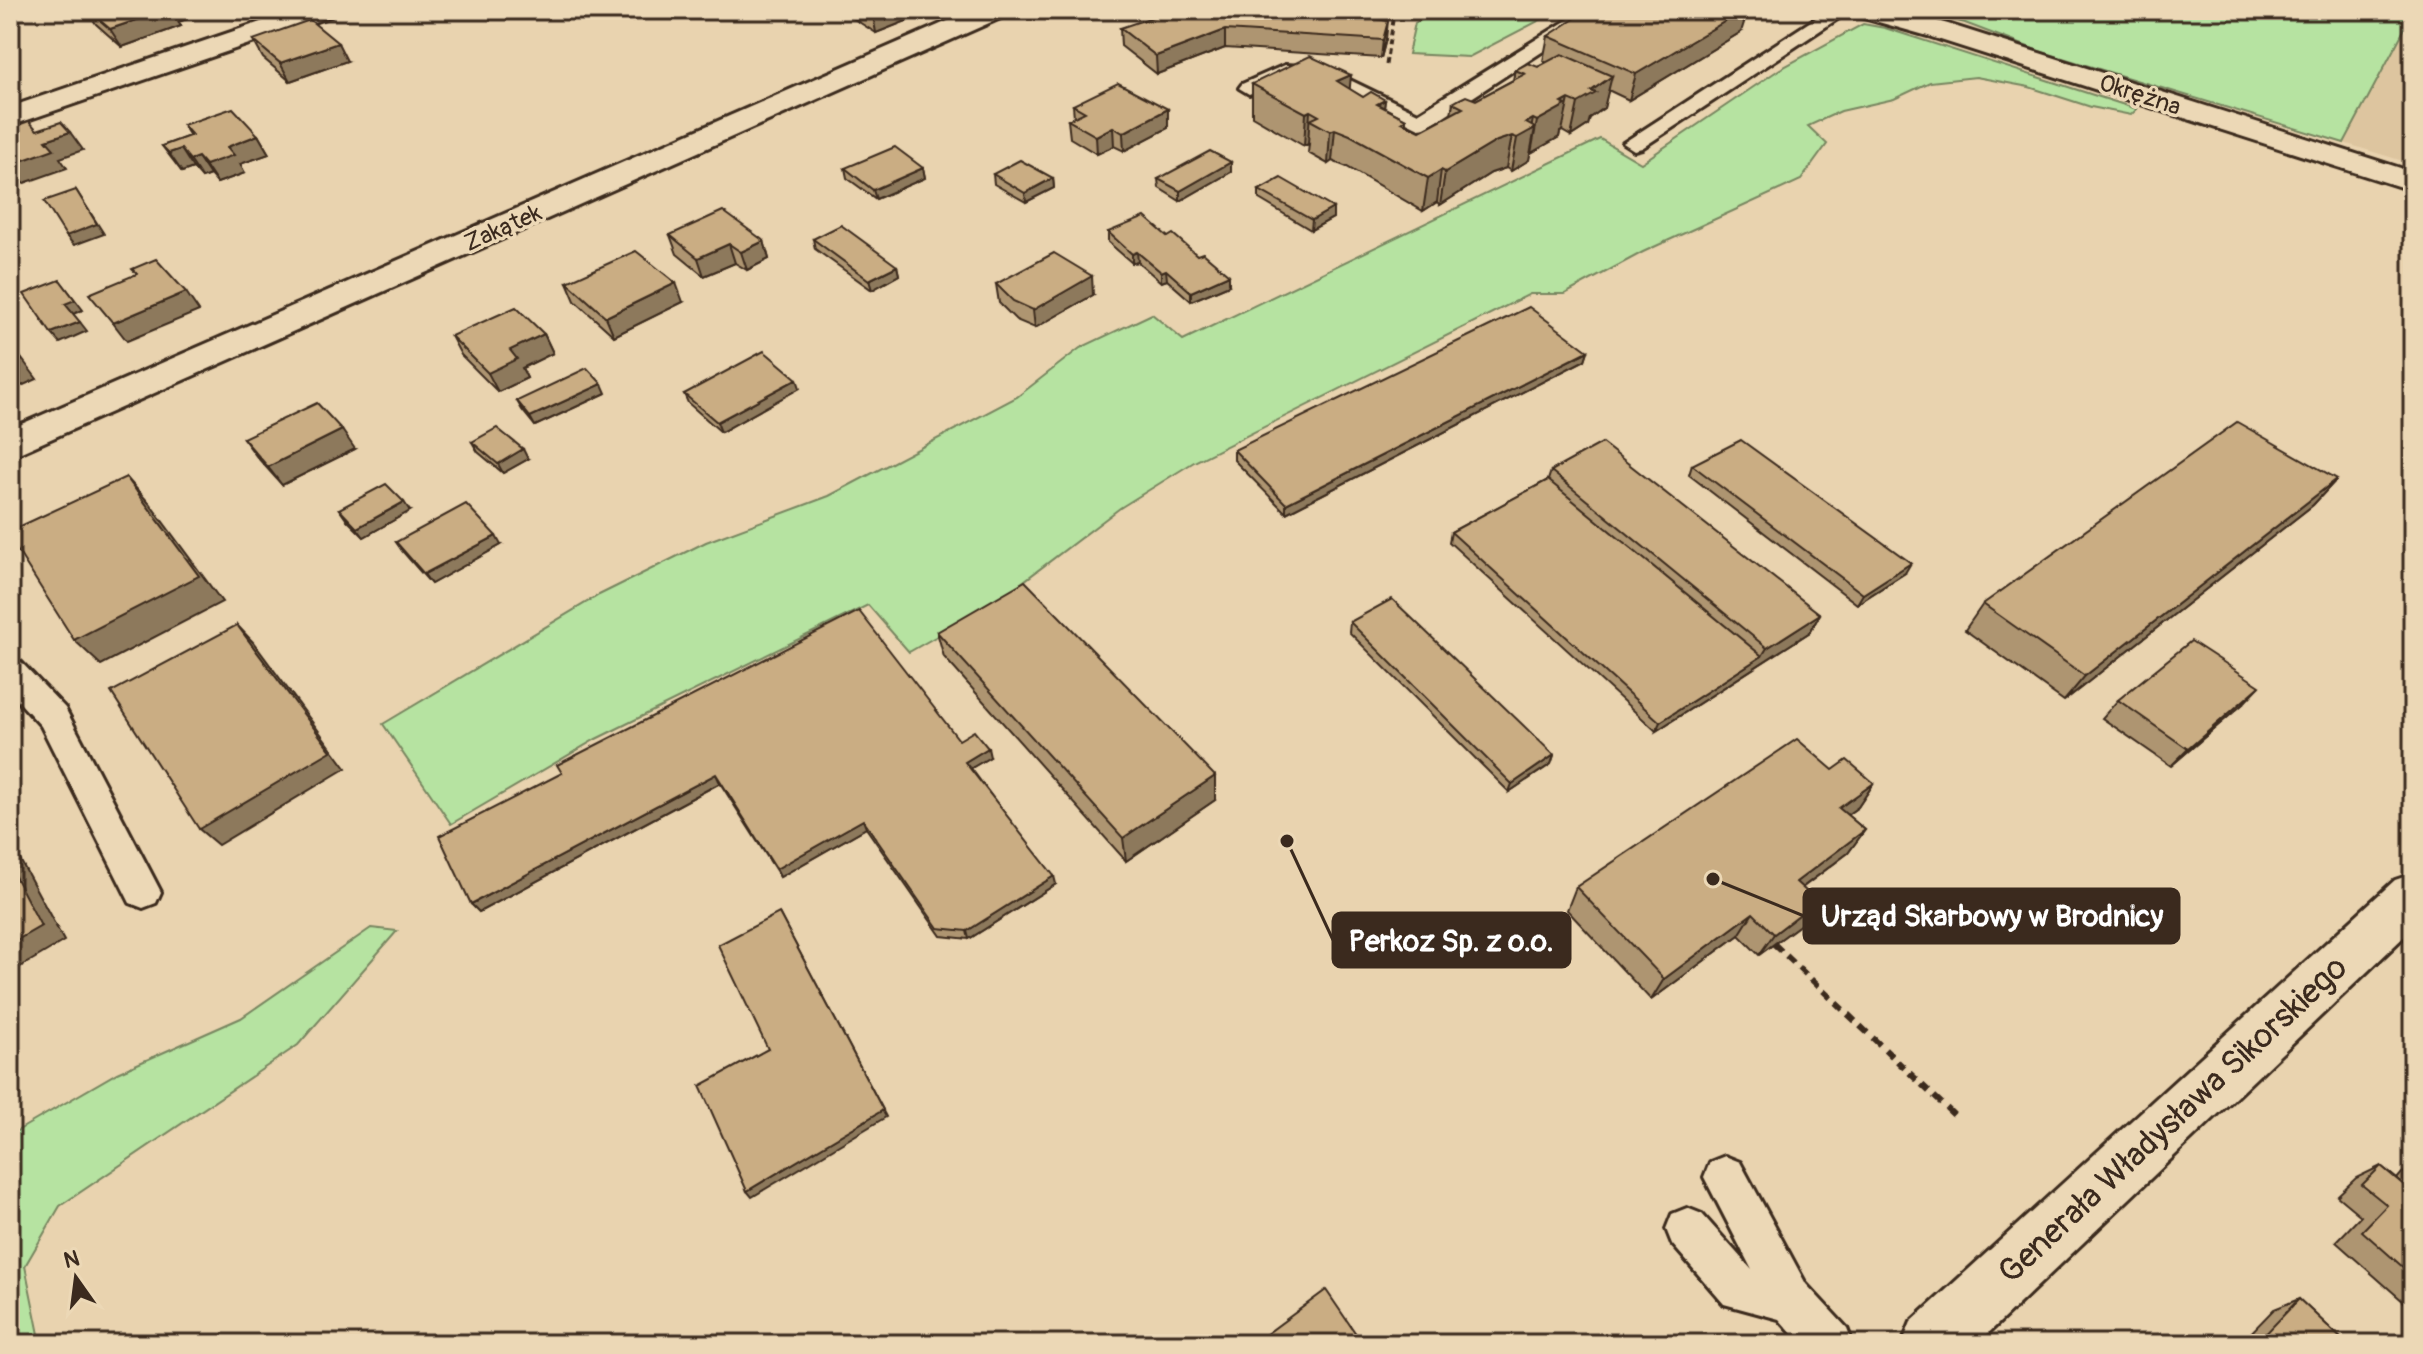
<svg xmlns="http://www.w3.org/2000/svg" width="2423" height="1354" font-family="Pangolin,sans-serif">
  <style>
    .built { fill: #ddc59f }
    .green { fill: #b6e3a1; stroke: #788660; stroke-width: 2 }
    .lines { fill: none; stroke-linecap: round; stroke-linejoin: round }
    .service-casing { stroke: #3b2a1e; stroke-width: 6 }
    .minor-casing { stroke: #3b2a1e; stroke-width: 6 }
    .primary-casing { stroke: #3b2a1e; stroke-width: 6 }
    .path-far1 { stroke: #3b2a1e; stroke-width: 3; stroke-dasharray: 6 4; stroke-linecap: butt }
    .path { stroke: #3b2a1e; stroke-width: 6; stroke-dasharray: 10 7; stroke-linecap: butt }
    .service { fill: #ecd8b6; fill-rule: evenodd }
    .minor { fill: #ecd8b6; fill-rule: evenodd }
    .primary { fill: #ecd8b6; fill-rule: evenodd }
    .wall { fill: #ae9571; stroke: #3b2a1e; stroke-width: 2 }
    .shaded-wall { fill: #8d795c; stroke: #3b2a1e; stroke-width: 2 }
    .building { fill: #caad83; stroke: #3b2a1e; stroke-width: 2 }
    .labels { text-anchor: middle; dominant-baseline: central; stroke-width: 7; stroke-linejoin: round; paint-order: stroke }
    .far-street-label { font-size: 24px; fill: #3b2a1e; stroke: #ecd8b6 }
    .near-street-label { font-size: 34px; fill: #3b2a1e; stroke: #ecd8b6 }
    .leader { fill: none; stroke: #3b2a1e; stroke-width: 3 }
    .callout-dot { fill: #3b2a1e; stroke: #ecd8b6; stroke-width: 3 }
    .callout { fill: #3b2a1e; stroke: #3b2a1e; stroke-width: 3 }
    .callout-label { font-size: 30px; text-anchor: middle; font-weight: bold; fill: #fff }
  </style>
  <rect width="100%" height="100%" fill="#e9d3af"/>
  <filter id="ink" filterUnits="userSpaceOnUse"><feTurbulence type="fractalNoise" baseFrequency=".0125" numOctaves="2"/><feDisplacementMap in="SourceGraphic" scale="16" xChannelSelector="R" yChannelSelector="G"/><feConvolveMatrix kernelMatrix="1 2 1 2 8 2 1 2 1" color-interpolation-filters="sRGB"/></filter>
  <g filter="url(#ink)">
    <polygon class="built" points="2413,15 2413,164 2344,143"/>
    <g class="green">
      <polygon points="1441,10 1543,13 1544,18 1469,57 1408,54 1415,23"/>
      <polygon points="1913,10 2413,10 2413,13 2344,143 2036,50 1965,23"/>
      <polygon points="1863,24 1885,28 2137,109 2131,115 2091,107 2029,87 1976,77 1930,82 1894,99 1841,111 1808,126 1827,144 1801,180 1643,252 1565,294 1530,294 1194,462 1120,508 995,603 909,652 868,605 596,739 451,824 383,724 599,595 706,542 829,496 1017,397 1080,348 1152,314 1183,340 1600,139 1641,163 1780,69"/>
      <polygon points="371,928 397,931 298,1045 60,1206 25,1266 41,1344 10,1344 10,1135 117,1073 241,1018"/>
    </g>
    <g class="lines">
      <g class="service-casing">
        <g id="service">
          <polygon points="1575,10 1595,10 1597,16 1427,127 1419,128 1319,79 1288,77 1249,94 1239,88 1242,84 1285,65 1323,67 1418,113 1577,14"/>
          <polygon points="1828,10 1851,10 1642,148 1634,150 1623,143"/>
          <polygon points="10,658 21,662 65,708 161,892 156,903 143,908 130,903 41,726 10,692"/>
          <polygon points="1725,1156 1740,1162 1806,1284 1847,1328 1853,1344 1801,1344 1779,1319 1724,1304 1672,1244 1666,1229 1672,1214 1687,1208 1702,1214 1752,1270 1704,1177 1710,1162"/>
        </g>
      </g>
      <g class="minor-casing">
        <g id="minor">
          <polygon points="296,10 335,10 331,16 10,126 10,107"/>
          <polygon points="973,10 1009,10 1005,16 10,457 10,429"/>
          <polygon points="1853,10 1896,10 1948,24 2413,172 2413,191 1928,36 1857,16"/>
        </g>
      </g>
      <g class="primary-casing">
        <polygon id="primary" points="2413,874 2413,928 1977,1344 1902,1344 1911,1322 2395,880"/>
      </g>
      <polyline class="path-far1" points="1386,65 1394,14 1404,10"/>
      <polyline class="path" points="1774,944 1958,1119"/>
      <use href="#service" class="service"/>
      <use href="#minor" class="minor"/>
      <use href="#primary" class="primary"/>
    </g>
    <g class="wall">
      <polygon points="87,10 213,10 178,22 181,26 122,47 96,24"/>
      <polygon points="451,10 481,10 461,17"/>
      <polygon points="605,10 654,10 633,21 624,15 617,18"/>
      <polygon points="840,10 934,10 876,33"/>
      <polygon points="1379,19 1386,39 1381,58 1225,48 1157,74 1121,46 1120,28"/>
      <polygon points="1741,32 1629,100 1608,90 1604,108 1590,118 1588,125 1571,136 1562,131 1560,132 1559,137 1530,153 1529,160 1511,171 1506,168 1491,173 1440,205 1437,202 1423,211 1347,167 1332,161 1328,164 1308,153 1309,144 1304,146 1252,116 1252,84 1351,75 1349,89 1363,97 1385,100 1384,108 1406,119 1406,124 1420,131 1451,114 1453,103 1476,100 1513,80 1515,70 1538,67 1547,63 1543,61 1548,36"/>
      <polygon points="253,40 347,61 290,81 263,58"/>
      <polygon points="1073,105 1168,109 1168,128 1124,151 1114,146 1097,154 1070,138 1068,120 1074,117"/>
      <polygon points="183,125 258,135 269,154 240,164 245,173 217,183 210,175 202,178 193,168 182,172 162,146 190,136"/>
      <polygon points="1231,162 1231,172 1180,201 1159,188 1158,179"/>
      <polygon points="845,168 923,168 925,178 876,199 847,178"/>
      <polygon points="993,174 1053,178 1054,188 1026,202 994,184"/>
      <polygon points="1259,190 1333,208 1333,218 1311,230 1259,199"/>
      <polygon points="1108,232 1168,237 1229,285 1191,301 1167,280 1161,282 1138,262 1132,263 1108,242"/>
      <polygon points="670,235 764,241 769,259 747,270 735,263 704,276 677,254"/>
      <polygon points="813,239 897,266 899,275 872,290 815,249"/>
      <polygon points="567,282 683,302 614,336 575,301"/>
      <polygon points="996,284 1093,295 1035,328 1016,320 999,303"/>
      <polygon points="544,334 553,353 522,368 527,378 498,392 461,355 451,336"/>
      <polygon points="1588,351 1585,360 1286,513 1234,460 1234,450"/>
      <polygon points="800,388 721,432 688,403 684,394"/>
      <polygon points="606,393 535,426 522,410 517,401"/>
      <polygon points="243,438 355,449 282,485 257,457"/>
      <polygon points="472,442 528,459 503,473 478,452"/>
      <polygon points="1692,465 1905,573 1857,604 1689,475"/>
      <polygon points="1551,471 1820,614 1810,632 1656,731 1449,542 1451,532 1548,480"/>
      <polygon points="2337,479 2313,505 2064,701 1965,630 1983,604"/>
      <polygon points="339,509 410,511 364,537 346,519"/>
      <polygon points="396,542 501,545 431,584 402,551"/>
      <polygon points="1350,622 1554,755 1551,764 1509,792 1349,632"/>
      <polygon points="937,632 1215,800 1126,861 944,657"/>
      <polygon points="2118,700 2243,704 2171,766 2102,718"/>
      <polygon points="959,740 990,757 971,768 1056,884 969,939 941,936 866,828 780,877 720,783 479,912 471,904 562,773"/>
      <polygon points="1833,770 1874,783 1858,807 1847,815 1865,830 1848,853 1802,888 1801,924 1759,955 1739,935 1651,1000 1567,910 1576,887"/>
      <polygon points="2381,1166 2397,1179 2402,1173 2413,1168 2413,1310 2336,1242 2361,1216 2337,1196 2356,1178"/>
      <polygon points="2299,1299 2347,1344 2240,1344 2274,1309"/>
    </g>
    <g class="shaded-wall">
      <polygon points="166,10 213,10 178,22 181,26 122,47 110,29"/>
      <polygon points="458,10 481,10 461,17"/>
      <polygon points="615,10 623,10 624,15 617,18"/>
      <polygon points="629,10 654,10 633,21"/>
      <polygon points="886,10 934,10 876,33 873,15"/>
      <polygon points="1744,10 1748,10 1741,32 1629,100 1636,74"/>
      <polygon points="1388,21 1386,39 1381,58 1383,40"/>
      <polygon points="1225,30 1225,48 1157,74 1156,56"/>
      <polygon points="338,43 347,61 290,81 280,63"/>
      <polygon points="1351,75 1348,107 1337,81"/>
      <polygon points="1612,76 1604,108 1590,118 1588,125 1571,136 1578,103 1591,91"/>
      <polygon points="1569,99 1562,131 1560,132 1559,137 1531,153 1537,121"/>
      <polygon points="1385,100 1381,132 1377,104"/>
      <polygon points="1168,109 1168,128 1124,151 1123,133"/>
      <polygon points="1310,111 1308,144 1304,146 1306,113"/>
      <polygon points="1533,119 1531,130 1535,128 1529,160 1511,171 1517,138 1526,123"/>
      <polygon points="1113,127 1114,146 1097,154 1096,136"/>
      <polygon points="1335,129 1332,161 1328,164 1330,131"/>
      <polygon points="70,132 83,150 60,158 67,168 10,188 10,165 46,140"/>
      <polygon points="258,135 269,154 240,164 245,173 217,183 205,165 227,147"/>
      <polygon points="1512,136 1506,168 1491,173 1440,205 1445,172 1497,141"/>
      <polygon points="181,149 193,168 182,172 169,153"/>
      <polygon points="198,157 210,175 202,178 190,160"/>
      <polygon points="1231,162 1231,172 1180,201 1180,191"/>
      <polygon points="923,168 925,178 876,199 873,190"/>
      <polygon points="1441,170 1437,202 1423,211 1428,178"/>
      <polygon points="1053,178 1054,188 1026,202 1025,193"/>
      <polygon points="76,190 104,234 74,245 66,236"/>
      <polygon points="1333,208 1333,218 1311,230 1312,220"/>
      <polygon points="764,241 769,259 747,270 741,252"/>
      <polygon points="729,244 735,263 704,276 698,258"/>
      <polygon points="1137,252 1138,262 1132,263 1132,254"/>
      <polygon points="897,266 899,275 872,290 869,280"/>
      <polygon points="1166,270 1167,280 1161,282 1161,272"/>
      <polygon points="1229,275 1229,285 1191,301 1191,292"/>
      <polygon points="1092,276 1093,295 1035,328 1033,310"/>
      <polygon points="60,280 83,310 73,314 65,304"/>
      <polygon points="676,283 683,302 614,336 606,317"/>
      <polygon points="186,292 199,311 127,341 113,323"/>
      <polygon points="80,322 87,331 60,343 51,333"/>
      <polygon points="544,334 553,353 522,368 527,378 498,392 488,373 510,350"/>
      <polygon points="10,343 37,379 10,391"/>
      <polygon points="1588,351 1585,360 1286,513 1286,504"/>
      <polygon points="797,379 800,388 721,432 717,422"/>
      <polygon points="602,384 606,393 535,426 530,417"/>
      <polygon points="342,430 355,449 282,485 268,467"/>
      <polygon points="523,449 528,459 503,473 498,464"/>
      <polygon points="126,477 149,503 222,602 101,665 74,640"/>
      <polygon points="2337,479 2313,505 2064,701 2085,676"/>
      <polygon points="404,502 410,511 364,537 357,528"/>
      <polygon points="496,536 501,545 431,584 424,574"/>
      <polygon points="1911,563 1905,573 1857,604 1863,594"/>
      <polygon points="1820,614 1810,632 1656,731 1660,722 1762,656 1767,648"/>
      <polygon points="237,625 253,642 346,768 218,845 199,829"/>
      <polygon points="2260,686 2243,704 2171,766 2188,749"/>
      <polygon points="988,748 990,757 968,770 965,762"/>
      <polygon points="1554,755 1551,764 1509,792 1512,784"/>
      <polygon points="716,774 720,783 479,912 471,904"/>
      <polygon points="1215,776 1215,800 1126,861 1123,838"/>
      <polygon points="1874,783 1858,807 1823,832 1839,808"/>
      <polygon points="863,820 866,828 780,877 776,869"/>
      <polygon points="1865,830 1848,853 1780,904 1796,882"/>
      <polygon points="10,841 64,941 10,973"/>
      <polygon points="1054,876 1056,884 969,939 967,931"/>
      <polygon points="1817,901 1801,924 1759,955 1774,934"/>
      <polygon points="779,913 886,1117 752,1197 747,1191 883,1110"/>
      <polygon points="1753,913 1739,935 1651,1000 1664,979"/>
    </g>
    <g class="building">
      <polygon points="88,10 166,10 110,29"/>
      <polygon points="864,10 886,10 873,15"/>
      <polygon points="1173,10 1379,10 1377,19 1388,21 1383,40 1225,30 1156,56 1120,28"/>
      <polygon points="1588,10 1744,10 1636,74 1548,36"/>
      <polygon points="310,20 338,43 280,63 253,40"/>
      <polygon points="1562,54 1612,76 1591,91 1596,93 1578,103 1569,99 1562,103 1566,105 1537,121 1533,119 1526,123 1535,128 1517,138 1512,136 1497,141 1445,172 1441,170 1428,178 1350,135 1335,129 1330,131 1310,120 1319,116 1310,111 1306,113 1252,84 1310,56 1351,75 1337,81 1363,97 1371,92 1385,100 1377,104 1406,119 1402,122 1420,131 1463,108 1453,103 1460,99 1466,96 1476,100 1525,74 1515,70 1528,63 1538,67"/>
      <polygon points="1118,83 1168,109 1123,133 1113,127 1096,136 1068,120 1085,112 1073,105"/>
      <polygon points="233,108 258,135 227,147 234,155 205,165 198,157 190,160 181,149 169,153 162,146 192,135 183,125"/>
      <polygon points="29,121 37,130 61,122 70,132 46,140 54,149 10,165 10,128"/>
      <polygon points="895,147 923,168 873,190 845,168"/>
      <polygon points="1210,151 1231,162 1180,191 1158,179"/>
      <polygon points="1020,160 1053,178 1025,193 993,174"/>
      <polygon points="1281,178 1333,208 1312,220 1259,190"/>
      <polygon points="76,190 97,224 66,236 44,201"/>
      <polygon points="723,211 764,241 741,252 729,244 698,258 670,235"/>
      <polygon points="1145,217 1168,237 1173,234 1197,255 1203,253 1229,275 1191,292 1166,270 1161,272 1137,252 1132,254 1108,232"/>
      <polygon points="841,225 897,266 869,280 813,239"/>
      <polygon points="636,251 676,283 606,317 567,282"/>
      <polygon points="1054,253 1092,276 1033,310 1013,301 996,284"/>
      <polygon points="156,259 186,292 113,323 89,294 137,274 132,269"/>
      <polygon points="60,280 75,300 65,304 80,322 51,333 24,294"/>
      <polygon points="516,307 544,334 510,350 517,359 488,373 451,336"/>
      <polygon points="1529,307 1588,351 1286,504 1234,450"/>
      <polygon points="10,345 21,361 10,365"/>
      <polygon points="764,351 797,379 717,422 684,394"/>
      <polygon points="587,368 602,384 530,417 517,401"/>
      <polygon points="317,403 342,430 268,467 243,438"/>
      <polygon points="2237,422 2337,479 2085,676 1983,604"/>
      <polygon points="497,428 523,449 498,464 472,442"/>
      <polygon points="1741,440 1911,563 1863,594 1692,465"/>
      <polygon points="1602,443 1820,614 1767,648 1551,471"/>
      <polygon points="126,477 199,576 74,640 10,539 10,531"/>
      <polygon points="1548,480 1762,656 1660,722 1451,532"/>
      <polygon points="386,484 404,502 357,528 339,509"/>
      <polygon points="466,504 496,536 424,574 396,542"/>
      <polygon points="1025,581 1215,776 1123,838 937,632"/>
      <polygon points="1392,599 1554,755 1512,784 1350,622"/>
      <polygon points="859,611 959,740 974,731 988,748 965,762 1054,876 967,931 938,928 863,820 776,869 716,774 471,904 439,836 562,773 557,765"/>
      <polygon points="237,625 331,751 199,829 111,692"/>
      <polygon points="2191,641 2260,686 2188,749 2118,700"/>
      <polygon points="1797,739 1833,770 1847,760 1874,783 1839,808 1865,830 1796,882 1817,901 1774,934 1753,913 1664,979 1576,887"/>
      <polygon points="10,867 41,926 10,944"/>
      <polygon points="779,913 883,1110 747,1191 700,1086 768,1049 718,945"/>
      <polygon points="2381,1166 2405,1186 2413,1177 2413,1276 2362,1231 2387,1205 2362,1185"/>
      <polygon points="1326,1290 1363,1344 1253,1344"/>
      <polygon points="2299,1299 2347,1344 2256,1344"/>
    </g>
  </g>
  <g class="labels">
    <g class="far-street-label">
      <text transform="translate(2140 95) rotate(18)">Okrężna</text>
      <text transform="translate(503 228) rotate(-24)">Zakątek</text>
    </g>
    <g class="near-street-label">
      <text transform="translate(2173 1120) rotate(-43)">Generała Władysława Sikorskiego</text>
    </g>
  </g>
  <path class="leader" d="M1713 879L1804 916M1287 841L1333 940"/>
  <g class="callout-dot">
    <circle cx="1713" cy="879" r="8"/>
    <circle cx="1287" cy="841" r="8"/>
  </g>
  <g class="callout">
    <rect x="1804" y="889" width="375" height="54" rx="8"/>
    <rect x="1333" y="913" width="237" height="54" rx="8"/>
  </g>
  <g class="callout-label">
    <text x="1992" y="926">Urząd Skarbowy w Brodnicy</text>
    <text x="1451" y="951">Perkoz Sp. z o.o.</text>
  </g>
  <rect width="2423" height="1354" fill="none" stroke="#ecd8b6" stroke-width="40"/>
  <rect x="20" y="20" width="2383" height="1314" fill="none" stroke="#3b2a1e" stroke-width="3" filter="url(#ink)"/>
  <g transform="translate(76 1278) rotate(346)" stroke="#ecd8b6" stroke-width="6" paint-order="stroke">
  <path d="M0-6L14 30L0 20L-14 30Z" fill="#3b2a1e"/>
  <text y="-12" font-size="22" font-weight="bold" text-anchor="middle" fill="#3b2a1e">N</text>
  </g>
</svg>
